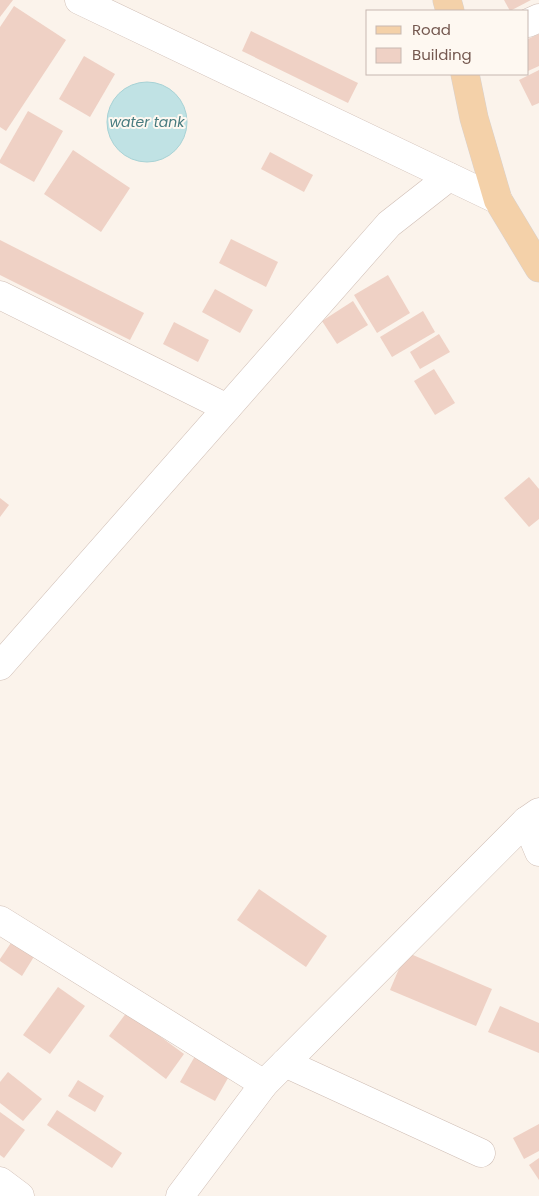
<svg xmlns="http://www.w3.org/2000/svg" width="539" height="1196" font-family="Poppins,sans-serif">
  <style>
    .water { fill: #c0e2e4; stroke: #a7d2d5 }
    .building { fill: #efd1c5 }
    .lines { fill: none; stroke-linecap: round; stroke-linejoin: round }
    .minor-casing { stroke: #cfbdb4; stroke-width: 29 }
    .major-casing { stroke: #d8d1ce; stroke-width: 29 }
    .minor { stroke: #fff; stroke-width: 28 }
    .major { stroke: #f4d1a9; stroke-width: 28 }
    .labels { text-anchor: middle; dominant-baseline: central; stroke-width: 4; stroke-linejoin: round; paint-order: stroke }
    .water-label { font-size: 14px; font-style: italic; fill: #477b7f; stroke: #fef8f1 }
  </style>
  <rect width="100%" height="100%" fill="#fbf3eb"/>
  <circle class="water" cx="147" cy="122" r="40"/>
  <g class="building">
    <polygon points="0,0 13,0 0,17"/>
    <polygon points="504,0 531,0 510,11"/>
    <polygon points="14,6 66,40 6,131 0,127 0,27"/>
    <polygon points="251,31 358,83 348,103 242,51"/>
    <polygon points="539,34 539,66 528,71 528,39"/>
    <polygon points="84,56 115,74 90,117 59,99"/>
    <polygon points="539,70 539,103 532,106 519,80"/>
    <polygon points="28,111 63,131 34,182 0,163 0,160"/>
    <polygon points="73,150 130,188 101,232 44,194"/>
    <polygon points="270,152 313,175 304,192 261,169"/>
    <polygon points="231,239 278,262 266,287 219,263"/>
    <polygon points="0,240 144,313 130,340 0,275"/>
    <polygon points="388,275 410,313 377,333 354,295"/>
    <polygon points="215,289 253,310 240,333 202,312"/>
    <polygon points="353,301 368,325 337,344 322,321"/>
    <polygon points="423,311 435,332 392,357 380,337"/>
    <polygon points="174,322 209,340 198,362 163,344"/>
    <polygon points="439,334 450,352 420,369 410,352"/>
    <polygon points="434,369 455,403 435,415 414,381"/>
    <polygon points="529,477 539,489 539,519 529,527 504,498"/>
    <polygon points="0,498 9,505 0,517"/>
    <polygon points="259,889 327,936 306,967 237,920"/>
    <polygon points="13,940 35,955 22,976 0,961 0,959"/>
    <polygon points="406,952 492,989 476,1026 390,990"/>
    <polygon points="58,987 85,1006 50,1054 23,1035"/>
    <polygon points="500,1006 539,1023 539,1053 488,1032"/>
    <polygon points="127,1012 184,1054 166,1079 109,1036"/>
    <polygon points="198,1051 232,1071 215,1101 180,1082"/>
    <polygon points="8,1072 42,1099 23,1121 0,1103 0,1082"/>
    <polygon points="78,1080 104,1096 95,1112 68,1096"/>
    <polygon points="57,1110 122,1153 112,1168 47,1125"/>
    <polygon points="0,1112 25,1130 4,1158 0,1155"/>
    <polygon points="539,1124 539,1151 524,1159 513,1138"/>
    <polygon points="539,1158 539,1180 529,1165"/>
  </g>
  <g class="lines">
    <g class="minor-casing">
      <g id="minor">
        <polyline points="79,0 498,200"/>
        <polyline points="528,23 539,18"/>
        <polyline points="0,295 227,408"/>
        <polyline points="0,666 389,224 449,177"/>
        <polyline points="526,821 539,852"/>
        <polyline points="0,920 264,1084"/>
        <polyline points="285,1063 481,1153"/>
        <polyline points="0,1181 20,1196"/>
        <polyline points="180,1196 264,1084 526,821 539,812"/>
      </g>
    </g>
    <g class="major-casing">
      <g id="major">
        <polyline points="447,0 450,11"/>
        <polyline points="465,74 474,118 498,200 539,268"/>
      </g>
    </g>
    <use href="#minor" class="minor"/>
    <use href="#major" class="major"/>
  </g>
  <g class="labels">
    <g class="water-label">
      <text x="147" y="122">water tank</text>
    </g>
  </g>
  <rect x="366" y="10" width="162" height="65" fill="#fef8f1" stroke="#c7b8b1"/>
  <rect x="376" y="26" width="25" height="8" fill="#f4d1a9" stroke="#c7b8b1"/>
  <text x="412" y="35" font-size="15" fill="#755950">Road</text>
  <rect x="376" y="48" width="25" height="15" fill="#efd1c5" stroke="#c7b8b1"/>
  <text x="412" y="60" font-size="15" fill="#755950">Building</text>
</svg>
